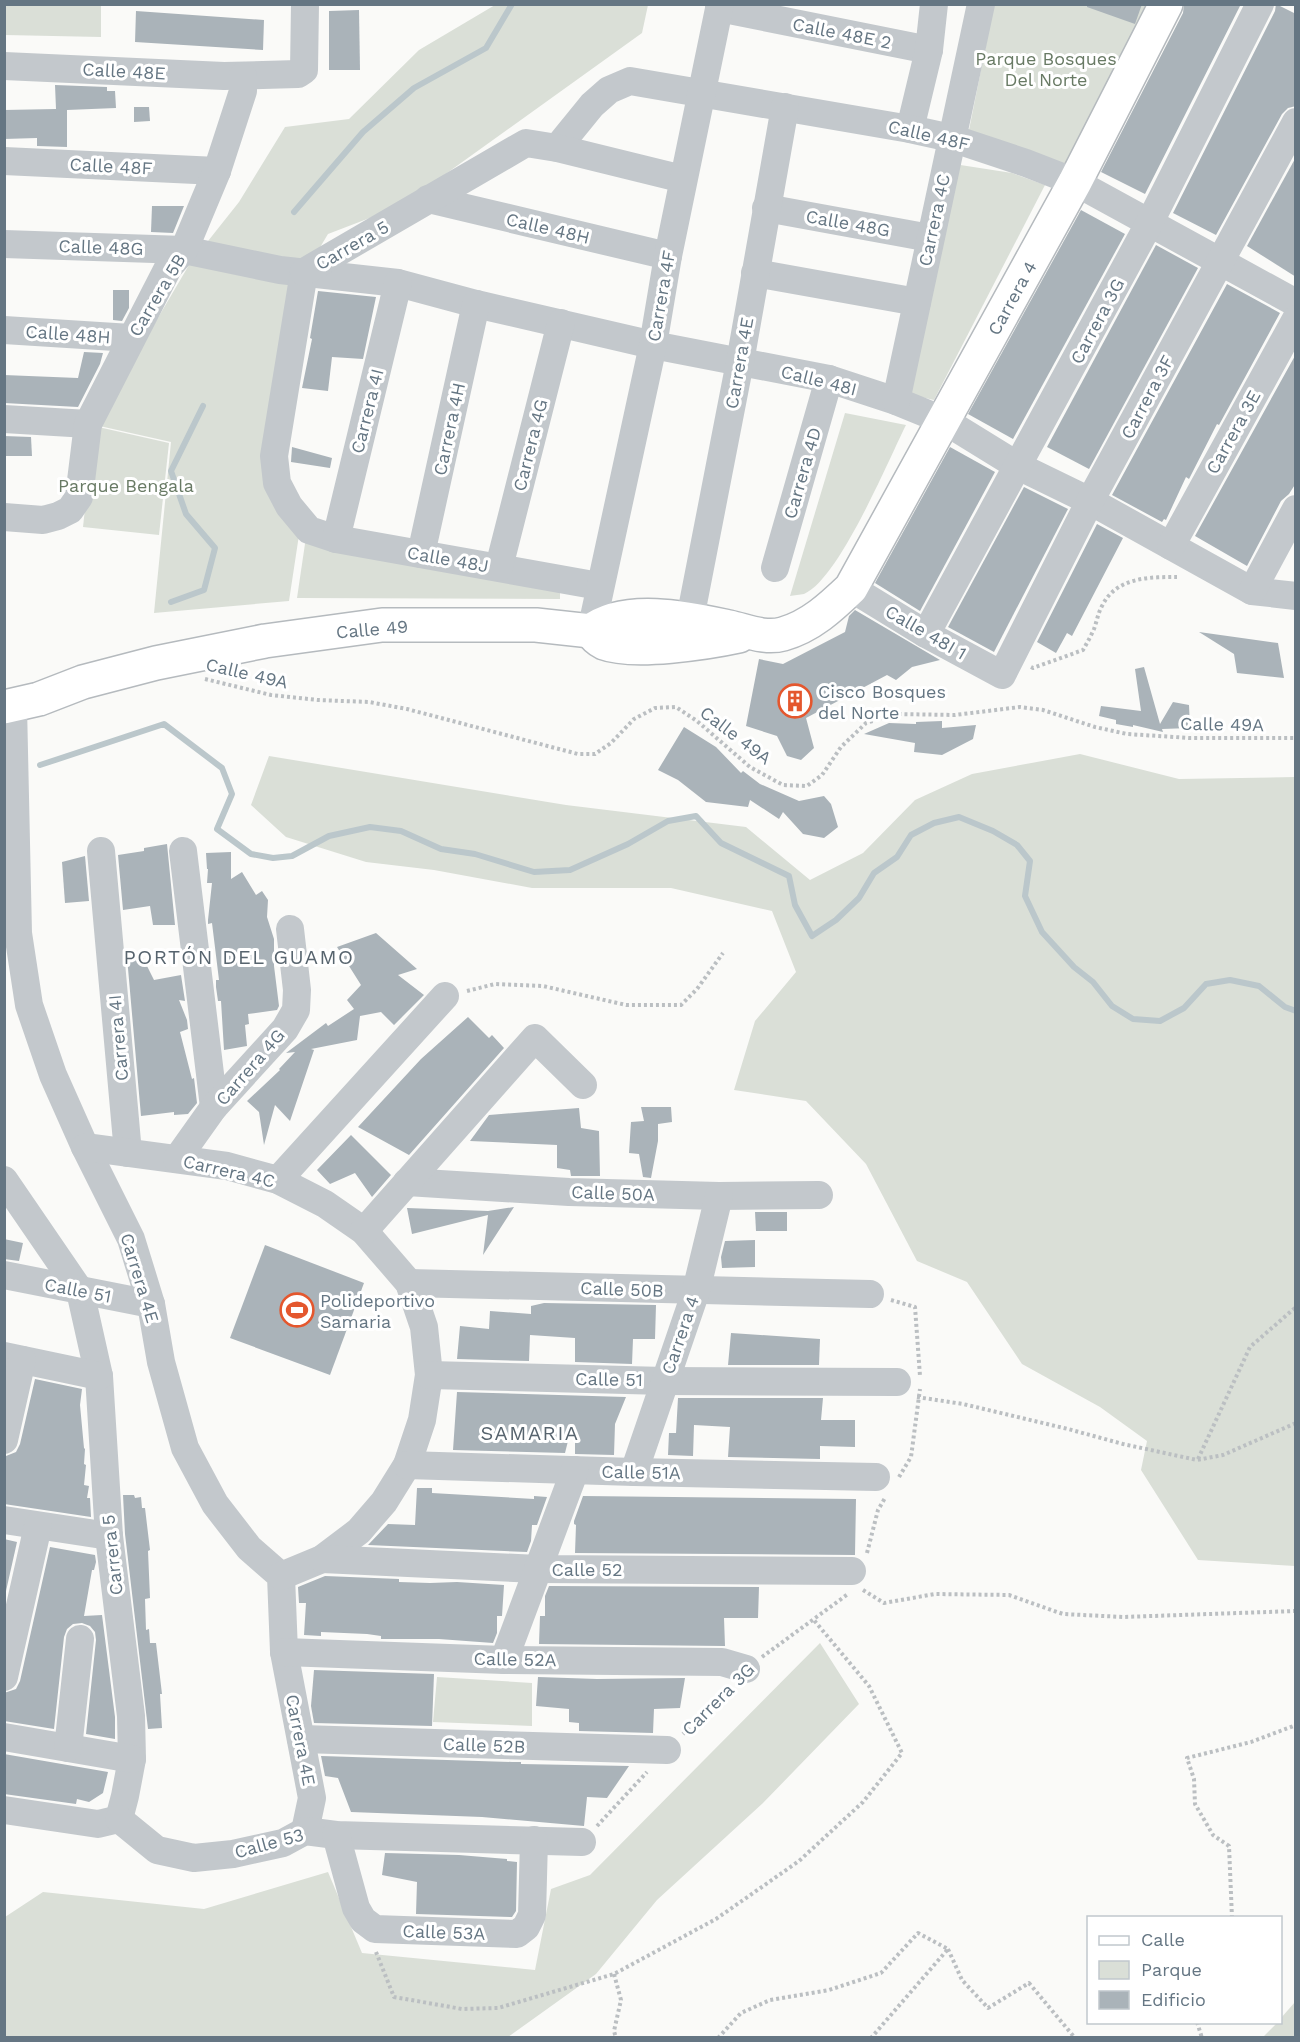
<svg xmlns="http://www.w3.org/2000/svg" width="1300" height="2042" font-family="'Work Sans',sans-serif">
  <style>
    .green { fill: #dadfd7 }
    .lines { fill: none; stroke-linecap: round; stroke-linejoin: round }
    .stream { stroke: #bbc7cb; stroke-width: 6 }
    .building { fill: #aab3b9 }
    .major-casing { stroke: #b5babe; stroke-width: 36 }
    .path { stroke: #bbbfc2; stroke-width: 4; stroke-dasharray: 3 3; stroke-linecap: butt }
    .minor { stroke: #c3c8cc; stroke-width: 28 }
    .major { stroke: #fff; stroke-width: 33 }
    .labels { text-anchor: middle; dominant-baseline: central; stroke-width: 6; stroke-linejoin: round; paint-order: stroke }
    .street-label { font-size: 18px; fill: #657683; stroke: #fff }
    .park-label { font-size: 18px; fill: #687a64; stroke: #fff }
    .poi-label { font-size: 18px; fill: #657683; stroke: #fff; text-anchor: start }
    .neighbourhood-label { font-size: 20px; letter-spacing: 1.5px; fill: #57646e; stroke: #fff }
  </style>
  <rect width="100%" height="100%" fill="#fafaf8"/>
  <g class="green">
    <polygon points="5,4 101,5 101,37 5,35"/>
    <polygon points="495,5 648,5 642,33 401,206 328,234 291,296 263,456 299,535 289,601 154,613 171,442 95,425 189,265 239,202 285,127 349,119 419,50"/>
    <polygon points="994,5 1148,5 1070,167 968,135"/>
    <polygon points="954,164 1012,173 1045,185 934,400 903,393"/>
    <path d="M845 413 906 425C888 461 839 579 804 594 800 595 794 595 790 596Z"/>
    <polygon points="94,426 169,443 159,535 83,527"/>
    <polygon points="306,537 560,587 560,599 297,598"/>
    <polygon points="1080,754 1179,779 1295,777 1295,1566 1198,1560 1141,1470 1147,1441 1100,1407 1022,1364 967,1282 917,1261 866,1164 806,1101 734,1090 755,1021 796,972 772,911 671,888 532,888 434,870 366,862 286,837 251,805 269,756 566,805 746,827 810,880 863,853 915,800 972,774"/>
    <polygon points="820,1643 859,1704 763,1803 657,1900 596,1974 508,2037 5,2038 5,1917 43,1892 204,1909 328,1872 362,1953 535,1970 551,1889 590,1875"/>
    <polygon points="437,1677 532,1683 532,1726 433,1722"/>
    <polygon points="1295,2002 1295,2037 1263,2037 1277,2023 1280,2022 1281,2018"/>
  </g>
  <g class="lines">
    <g class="stream">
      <polyline points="294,212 363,132 414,88 486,48 512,4"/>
      <polyline points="171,602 204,590 215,548 186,514 171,471 203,406"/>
      <polyline points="40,765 164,724 222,768 232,794 217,829 251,854 273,858 292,856 329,836 370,827 401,831 441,849 475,854 534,872 570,870 628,844 668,821 696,816 721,843 789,876 795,905 812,936 836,920 859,898 874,873 897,857 911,835 934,823 959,817 993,831 1017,845 1030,861 1025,896 1042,932 1074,967 1093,982 1112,1006 1133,1019 1160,1021 1184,1008 1206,984 1230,980 1259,986 1285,1007 1296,1011"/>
    </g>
  </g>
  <g class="building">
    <polygon points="1087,4 1142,4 1135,24 1087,7"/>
    <polygon points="1184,4 1241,4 1145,194 1101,172 1183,13"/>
    <polygon points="1276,4 1296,14 1296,106 1288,108 1282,114 1216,235 1173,213 1275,11"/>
    <polygon points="359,10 360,70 329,70 329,11"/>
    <polygon points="136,11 264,20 263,50 135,42"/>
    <polygon points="55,85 107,87 107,91 115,91 116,108 67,110 67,147 37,146 37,138 4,139 4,110 56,109"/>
    <polygon points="134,107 149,107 150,121 134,122"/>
    <polygon points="1296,157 1296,277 1247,246"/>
    <polygon points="152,206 184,206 173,233 151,232"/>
    <polygon points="1081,210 1125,234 1013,439 968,414"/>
    <polygon points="1156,245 1198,268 1089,469 1047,447"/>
    <polygon points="1227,284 1280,313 1219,425 1217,424 1189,479 1186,477 1166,520 1164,519 1162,522 1112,495"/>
    <polygon points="113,290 129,290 129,308 122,321 113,320"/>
    <polygon points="318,291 376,297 363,359 332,357 328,391 302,388 312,339 310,338"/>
    <polygon points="84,352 103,353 100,364 78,407 4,403 4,375 78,378"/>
    <polygon points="1296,354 1296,483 1289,494 1281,501 1247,566 1195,536"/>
    <polygon points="4,436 31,437 32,456 4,456"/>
    <polygon points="292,447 332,458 330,468 291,462"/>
    <polygon points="950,447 995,472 920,611 875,583"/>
    <polygon points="1024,487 1068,509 994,652 948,627"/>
    <polygon points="1097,524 1123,538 1072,636 1067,633 1056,653 1037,642"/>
    <polygon points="855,610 940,660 912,667 896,680 887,675 806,718 814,748 801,760 787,756 777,736 746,726 759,659 783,664 845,632 849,616"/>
    <polygon points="1199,632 1278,643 1284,678 1237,673 1234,654"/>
    <polygon points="1144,667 1160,724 1173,702 1189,705 1190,728 1162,729 1163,732 1133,725 1133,727 1116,724 1116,720 1099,716 1101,706 1141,711 1135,669"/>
    <polygon points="942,721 942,728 976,725 973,739 942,755 914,752 915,743 864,734 889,723 916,724 916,722"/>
    <polygon points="684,727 716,747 741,773 743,771 760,784 799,801 824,796 831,804 838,827 824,838 803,834 783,812 779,819 750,800 748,807 706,802 678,780 658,770"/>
    <polygon points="167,844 175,925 153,925 150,906 123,910 118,855 144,851 144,848"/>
    <polygon points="231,852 231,879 242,872 256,895 262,891 268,900 267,917 274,939 274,966 279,1006 277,1010 248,1014 249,1024 245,1025 247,1046 224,1050 221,1001 218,1001 216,987 216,980 219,980 212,923 208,924 208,920 212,883 207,883 208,869 207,869 206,853"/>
    <polygon points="85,856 89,901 65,903 62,862"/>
    <polygon points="376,933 417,969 398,975 424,995 394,1025 381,1012 360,1016 357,1040 311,1049 314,1050 290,1121 275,1105 264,1145 259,1112 247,1101 280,1070 279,1069 295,1052 286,1053 326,1023 328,1026 354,1009 347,1000 361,985 337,947"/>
    <polygon points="141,954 154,980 181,975 185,1001 179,1000 187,1020 188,1029 180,1032 192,1079 194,1078 197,1103 188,1114 174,1115 174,1112 141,1116 127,957"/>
    <polygon points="468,1017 489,1038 492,1035 504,1048 409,1155 358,1127 421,1059"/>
    <polygon points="641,1107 671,1107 672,1122 658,1124 658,1141 651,1178 643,1177 639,1154 629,1153 631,1122 644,1121"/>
    <polygon points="579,1108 581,1128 599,1131 600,1176 571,1176 570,1170 557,1168 557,1145 470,1141 489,1115"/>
    <polygon points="351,1135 391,1175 372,1197 355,1173 330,1184 317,1170"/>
    <polygon points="514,1207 483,1255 488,1215 412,1234 407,1208 488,1211"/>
    <polygon points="755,1212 787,1212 787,1231 756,1231"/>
    <polygon points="4,1239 23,1243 19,1261 4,1259"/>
    <polygon points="755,1240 755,1267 722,1268 721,1257 725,1241"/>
    <polygon points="265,1245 364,1283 330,1375 230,1338"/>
    <polygon points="544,1303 656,1305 655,1339 633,1339 632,1364 575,1362 575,1338 530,1335 529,1361 457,1359 460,1326 489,1329 490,1311 531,1314 531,1306"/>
    <polygon points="731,1333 820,1339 819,1365 728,1365"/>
    <polygon points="35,1379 82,1389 80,1405 84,1448 85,1449 84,1464 86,1465 84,1485 89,1486 87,1498 90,1498 91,1517 4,1504 6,1456 16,1452 20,1444"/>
    <polygon points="457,1392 626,1397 615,1424 614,1455 575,1454 575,1429 571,1429 565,1453 453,1450"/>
    <polygon points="678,1398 823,1398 821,1420 855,1420 855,1447 820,1446 820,1459 728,1457 730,1427 694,1425 693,1456 668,1455 669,1433 676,1433"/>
    <polygon points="417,1488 432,1488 432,1493 534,1499 534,1496 547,1497 537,1525 532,1525 531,1541 527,1552 368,1545 388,1524 415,1525"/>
    <polygon points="123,1495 134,1495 135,1498 141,1497 142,1508 145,1508 150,1550 148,1551 150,1598 145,1599 146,1630 149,1629 150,1643 156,1643 162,1694 160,1694 162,1728 148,1729 125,1534"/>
    <polygon points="583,1496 856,1499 855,1555 575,1553 576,1525 574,1524 574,1521"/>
    <polygon points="4,1539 17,1542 4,1600"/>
    <polygon points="50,1547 95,1555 96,1562 94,1570 92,1570 84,1616 102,1615 115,1717 115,1739 86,1734 96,1640 95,1632 90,1626 82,1623 73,1624 67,1629 64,1637 54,1729 4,1721 4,1693 16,1689 20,1681"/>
    <polygon points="325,1576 399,1579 399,1582 430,1583 457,1582 504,1585 502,1616 497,1616 497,1633 493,1643 439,1639 381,1639 381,1636 367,1634 321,1632 321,1636 304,1635 306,1603 299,1603 298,1587"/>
    <polygon points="549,1586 759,1587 758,1618 724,1618 725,1646 539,1644 540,1616 545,1616 545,1596"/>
    <polygon points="314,1670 434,1674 432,1726 314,1723 311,1706"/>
    <polygon points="538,1677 597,1679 685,1678 680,1708 654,1709 653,1733 579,1731 579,1723 569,1722 569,1709 536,1706"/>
    <polygon points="4,1754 108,1772 103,1793 89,1802 77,1799 76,1804 4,1794"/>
    <polygon points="321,1756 512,1762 521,1762 521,1764 629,1766 607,1798 587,1797 584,1826 482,1817 351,1812 338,1778 325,1776"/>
    <polygon points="385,1853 459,1855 507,1859 507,1861 517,1862 516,1911 512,1917 416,1914 417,1882 382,1875"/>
  </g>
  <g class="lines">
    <g class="major-casing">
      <g id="major">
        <path d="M591 631C625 604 691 619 729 627 747 631 765 639 783 634 811 626 831 607 851 588L1075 182 1166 4"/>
        <path d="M591 631C594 636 598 640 604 643 633 654 707 643 739 636"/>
        <polyline points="4,707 39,699 83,682 156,663 265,641 382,625 536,625 591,631"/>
      </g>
    </g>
    <g class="path">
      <path d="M1031 667 1033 668 1083 650C1087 643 1091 636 1094 629 1097 621 1098 613 1102 606 1116 577 1149 577 1177 577"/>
      <polyline points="205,679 271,695 318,700 369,702 407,709 578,754 595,754 611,743 634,719 655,708 676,707 697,721 750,767 783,785 807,786 822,775 841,747 866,723 895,714 955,715 1020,707 1043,710 1095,727 1127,734 1190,738 1296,738"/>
      <polyline points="467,991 495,984 543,986 626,1005 681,1005 697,989 723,953"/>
      <polyline points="891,1300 915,1307 920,1376"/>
      <polyline points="917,1397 963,1404 1068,1429 1123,1444 1197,1460 1223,1455 1296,1423"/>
      <polyline points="1198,1459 1250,1347 1296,1307"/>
      <polyline points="899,1477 911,1457 920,1389"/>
      <polyline points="867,1553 878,1510 885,1498"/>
      <polyline points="863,1590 884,1603 935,1594 1009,1595 1063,1614 1123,1617 1296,1611"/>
      <polyline points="762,1657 848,1594"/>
      <polyline points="683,1734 728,1687"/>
      <polyline points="597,1826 647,1772"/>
      <polyline points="1232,1918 1229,1846 1213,1835 1195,1804 1194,1779 1187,1758 1251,1742 1296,1725"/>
      <polyline points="948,1949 962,1980 988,2008 1029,1983 1075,2038"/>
      <polyline points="376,1952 394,1997 462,2009 498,2008 614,1974 716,1919 799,1861 863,1802 902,1753 869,1686 813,1619"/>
      <polyline points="614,1974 621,2000 614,2031 616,2038"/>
      <polyline points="1197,2022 1202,2038"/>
      <polyline points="718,2038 741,2013 770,2000 829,1990 881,1973 918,1933 948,1949 871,2038"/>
    </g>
    <g class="minor">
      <polyline points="719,8 929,50"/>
      <polyline points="4,66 224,76 298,74 304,70 305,5"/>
      <polyline points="910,129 929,50 934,4"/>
      <polyline points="557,148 592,105 609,90 630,81 910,129 951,138 1026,163 1075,182 1296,303"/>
      <polyline points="4,161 217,171"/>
      <polyline points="428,199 668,256"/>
      <polyline points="766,208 930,238"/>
      <polyline points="4,244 184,250 280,270 398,283 476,304 653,345 829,379 896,401 945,421 1018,466 1090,501 1252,591 1296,596"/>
      <polyline points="304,272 274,456 277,483 289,506 309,530 336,539 599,586"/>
      <polyline points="304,272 526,143 557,148 683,179"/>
      <polyline points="755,273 917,302"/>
      <polyline points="4,330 131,338"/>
      <polyline points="896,401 981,4"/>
      <polyline points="4,419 88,424"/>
      <polyline points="4,517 43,520 58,516 70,510 79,497 88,424 168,268 184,250 217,171 243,91 243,76"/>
      <polyline points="336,539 398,283"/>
      <polyline points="1171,546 1296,319"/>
      <polyline points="421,554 476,304"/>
      <polyline points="499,567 561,323"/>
      <polyline points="775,568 829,379"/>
      <polyline points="851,588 926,634 1002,675 1090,501 1296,122"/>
      <polyline points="1252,591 1296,509"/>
      <polyline points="690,619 740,362 785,107"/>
      <polyline points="591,631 653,345 668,256 720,4"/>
      <polyline points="926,634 1150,222 1260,4"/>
      <polyline points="13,706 18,933 29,1005 53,1075 85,1147 131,1239 151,1304 161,1362 185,1448 215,1504 249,1548 281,1576 284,1652 312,1798 305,1831"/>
      <polyline points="101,851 128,1153"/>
      <polyline points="183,851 214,1107"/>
      <polyline points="85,1147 227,1166 278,1180 325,1204 364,1231 409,1283 424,1327 429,1375 422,1420 407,1465 384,1502 359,1531 322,1559 281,1576"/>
      <polyline points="177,1159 214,1107 285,1029 296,1010 297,990 290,929"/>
      <polyline points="4,1180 80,1291 99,1376 109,1536 131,1716 132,1759 125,1796 119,1819"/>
      <polyline points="278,1180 445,996"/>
      <polyline points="407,1182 569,1192 719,1196 819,1195"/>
      <polyline points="364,1231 535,1038 583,1085"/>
      <polyline points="4,1275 151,1304"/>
      <polyline points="409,1283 870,1294"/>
      <polyline points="4,1356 99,1376"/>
      <polyline points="429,1375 665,1381 897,1382"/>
      <polyline points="4,1440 22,1360"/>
      <polyline points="407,1465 634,1472 876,1477"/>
      <polyline points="634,1472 696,1291 719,1196"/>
      <polyline points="4,1520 109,1536"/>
      <polyline points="322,1559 538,1569 852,1571"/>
      <polyline points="284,1652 504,1660 722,1662 746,1669"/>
      <polyline points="504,1660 575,1470"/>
      <polyline points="4,1677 38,1526"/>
      <polyline points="4,1737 132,1759"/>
      <polyline points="301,1739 667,1750"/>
      <polyline points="68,1748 80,1639"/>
      <polyline points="4,1810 98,1824 119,1819"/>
      <polyline points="119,1819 157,1850 194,1858 233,1854 283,1843 305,1831 336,1835 582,1842"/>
      <polyline points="336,1835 356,1908 363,1920 375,1929 517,1934 526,1927 532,1915 534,1840"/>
    </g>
    <use href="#major" class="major"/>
  </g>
  <defs>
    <g id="building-ring" transform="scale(1.725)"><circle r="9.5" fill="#fff" stroke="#e4572e" stroke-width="1.5"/><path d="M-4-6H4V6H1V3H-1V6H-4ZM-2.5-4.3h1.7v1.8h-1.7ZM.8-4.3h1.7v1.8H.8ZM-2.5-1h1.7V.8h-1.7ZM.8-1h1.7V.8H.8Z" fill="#e4572e"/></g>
    <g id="stadium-ring" transform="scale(1.725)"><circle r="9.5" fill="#fff" stroke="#e4572e" stroke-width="1.5"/><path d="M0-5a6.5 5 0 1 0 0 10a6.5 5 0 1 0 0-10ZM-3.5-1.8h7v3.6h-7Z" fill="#e4572e"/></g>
  </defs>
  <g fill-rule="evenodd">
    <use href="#building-ring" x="795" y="701"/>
    <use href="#stadium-ring" x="297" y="1310"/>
  </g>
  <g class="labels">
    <g class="street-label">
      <text transform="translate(842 33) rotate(11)">Calle 48E 2</text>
      <text transform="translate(124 71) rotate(3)">Calle 48E</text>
      <text transform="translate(929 135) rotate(13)">Calle 48F</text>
      <text transform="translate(111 166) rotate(3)">Calle 48F</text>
      <text transform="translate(934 220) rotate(-78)">Carrera 4C</text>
      <text transform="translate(848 223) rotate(10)">Calle 48G</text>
      <text transform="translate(548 228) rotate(13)">Calle 48H</text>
      <text transform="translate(352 245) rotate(-30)">Carrera 5</text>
      <text transform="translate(101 247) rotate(2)">Calle 48G</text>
      <text transform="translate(157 295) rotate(-59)">Carrera 5B</text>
      <text transform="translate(661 296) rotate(-80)">Carrera 4F</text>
      <text transform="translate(1012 298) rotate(-61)">Carrera 4</text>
      <text transform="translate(1097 321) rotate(-62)">Carrera 3G</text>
      <text transform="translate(68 334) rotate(4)">Calle 48H</text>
      <text transform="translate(739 363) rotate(-80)">Carrera 4E</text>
      <text transform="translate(819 380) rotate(14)">Calle 48I</text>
      <text transform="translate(1147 397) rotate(-62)">Carrera 3F</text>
      <text transform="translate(367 411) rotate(-76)">Carrera 4I</text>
      <text transform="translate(449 429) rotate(-78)">Carrera 4H</text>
      <text transform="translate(1233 432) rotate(-61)">Carrera 3E</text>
      <text transform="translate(530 445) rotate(-76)">Carrera 4G</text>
      <text transform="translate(802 473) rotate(-74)">Carrera 4D</text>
      <text transform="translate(448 559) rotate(10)">Calle 48J</text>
      <text transform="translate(372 629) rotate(-5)">Calle 49</text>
      <text transform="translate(926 632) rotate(30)">Calle 48I 1</text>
      <text transform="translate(247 673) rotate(13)">Calle 49A</text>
      <text transform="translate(1222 724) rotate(1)">Calle 49A</text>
      <text transform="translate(736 735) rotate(37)">Calle 49A</text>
      <text transform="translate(118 1038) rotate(-95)">Carrera 4I</text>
      <text transform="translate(250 1067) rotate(-49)">Carrera 4G</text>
      <text transform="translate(229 1171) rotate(13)">Carrera 4C</text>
      <text transform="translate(613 1193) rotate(2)">Calle 50A</text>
      <text transform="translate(140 1278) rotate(73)">Carrera 4E</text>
      <text transform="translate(622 1289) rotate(2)">Calle 50B</text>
      <text transform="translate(78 1290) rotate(11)">Calle 51</text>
      <text transform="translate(680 1335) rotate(-71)">Carrera 4</text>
      <text transform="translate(609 1379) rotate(1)">Calle 51</text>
      <text transform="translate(641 1472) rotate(1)">Calle 51A</text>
      <text transform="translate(112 1555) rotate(-96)">Carrera 5</text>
      <text x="587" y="1569">Calle 52</text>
      <text transform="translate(515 1659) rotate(1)">Calle 52A</text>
      <text transform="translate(718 1699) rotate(-45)">Carrera 3G</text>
      <text transform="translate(301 1740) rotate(79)">Carrera 4E</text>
      <text transform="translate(484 1745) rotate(2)">Calle 52B</text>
      <text transform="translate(269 1843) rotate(-15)">Calle 53</text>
      <text transform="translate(444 1932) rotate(2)">Calle 53A</text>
    </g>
    <g class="park-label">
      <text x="1046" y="58">Parque Bosques<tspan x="1046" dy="21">Del Norte</tspan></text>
      <text x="126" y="485">Parque Bengala</text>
    </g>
    <g class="poi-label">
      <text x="818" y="691">Cisco Bosques<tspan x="818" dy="21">del Norte</tspan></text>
      <text x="320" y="1300">Polideportivo<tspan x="320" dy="21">Samaria</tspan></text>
    </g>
    <g class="neighbourhood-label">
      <text x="239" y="957">PORTÓN DEL GUAMO</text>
      <text x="530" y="1433">SAMARIA</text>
    </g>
  </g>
  <rect width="1300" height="2042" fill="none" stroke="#657683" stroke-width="12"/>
  <rect x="1087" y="1916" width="195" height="108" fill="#ffffff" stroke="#c1c8cd" stroke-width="1.5"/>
  <rect x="1099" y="1936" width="30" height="9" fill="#ffffff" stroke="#c1c8cd" stroke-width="1.5"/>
  <text x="1141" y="1946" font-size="18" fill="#657683">Calle</text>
  <rect x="1099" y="1961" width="30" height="18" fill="#dadfd7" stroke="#c1c8cd" stroke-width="1.5"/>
  <text x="1141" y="1976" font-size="18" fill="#657683">Parque</text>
  <rect x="1099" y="1991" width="30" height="18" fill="#aab3b9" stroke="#c1c8cd" stroke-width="1.5"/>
  <text x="1141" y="2006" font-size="18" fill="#657683">Edificio</text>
</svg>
